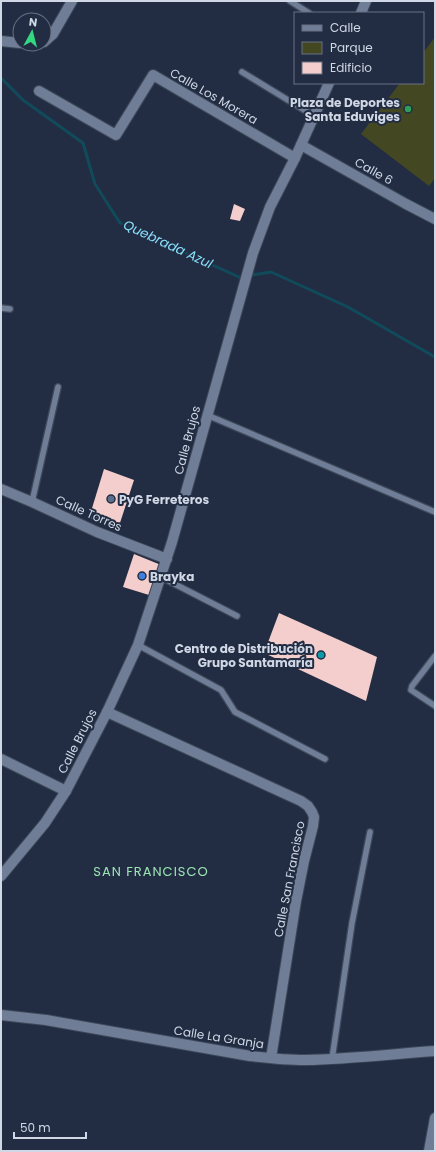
<svg xmlns="http://www.w3.org/2000/svg" width="436" height="1152" font-family="Poppins,sans-serif">
  <style>
    .green { fill: #434822 }
    .lines { fill: none; stroke-linecap: round; stroke-linejoin: round }
    .stream { stroke: #114b5b; stroke-width: 3 }
    .building { fill: #f4cecc }
    .lane-casing { stroke: #3e485a; stroke-width: 8 }
    .street-casing { stroke: #3e485a; stroke-width: 12 }
    .lane { stroke: #6f7d96; stroke-width: 5.5 }
    .street { stroke: #6f7d96; stroke-width: 10 }
    .leisure-dot { fill: #2e9e5b; stroke: #222d43; stroke-width: 1.5 }
    .service-dot { fill: #5c6f8a; stroke: #222d43; stroke-width: 1.5 }
    .shop-dot { fill: #3f7fe0; stroke: #222d43; stroke-width: 1.5 }
    .culture-dot { fill: #0f9aa8; stroke: #222d43; stroke-width: 1.5 }
    .labels { text-anchor: middle; dominant-baseline: central; stroke-width: 4; stroke-linejoin: round; paint-order: stroke }
    .street-label { font-size: 12px; fill: #d0d8e6; stroke: #222d43 }
    .poi-label { font-size: 12px; font-weight: bold; fill: #d0d8e6; stroke: #222d43; text-anchor: end }
    .water-label { font-size: 13px; font-style: italic; fill: #89e0fc; stroke: #222d43 }
    .neighbourhood-label { font-size: 13px; letter-spacing: 1px; fill: #9be4b3; stroke: #222d43 }
  </style>
  <rect width="100%" height="100%" fill="#222d43"/>
  <polygon class="green" points="435,37 435,178 429,186 361,134 400,83 423,83 423,53"/>
  <g class="lines">
    <g class="stream">
      <polyline points="1,78 23,100 83,143 95,184 120,223 239,277"/>
      <polyline points="252,275 271,272 348,307 435,357"/>
    </g>
  </g>
  <g class="building">
    <polygon points="234,204 245,209 240,221 230,219"/>
    <polygon points="104,469 134,480 118,529 89,518"/>
    <polygon points="134,554 161,565 149,595 123,587"/>
    <polygon points="279,613 377,657 366,701 264,653"/>
  </g>
  <g class="lines">
    <g class="lane-casing">
      <g id="lane">
        <polyline points="290,1 309,13"/>
        <polyline points="242,72 314,116"/>
        <polyline points="1,308 10,309"/>
        <polyline points="207,415 435,512"/>
        <polyline points="32,502 58,387"/>
        <polyline points="161,577 237,616"/>
        <polyline points="138,645 221,690 235,712 325,759"/>
        <polyline points="435,656 412,686 411,690 435,706"/>
        <polyline points="332,1059 352,923 370,832"/>
      </g>
    </g>
    <g class="street-casing">
      <g id="street">
        <polyline points="361,13 366,1"/>
        <polyline points="1,41 20,43"/>
        <polyline points="44,42 53,34 72,1"/>
        <polyline points="32,44 39,44"/>
        <polyline points="39,91 116,135 153,75 295,158"/>
        <polyline points="301,145 406,204 435,219"/>
        <polyline points="1,489 32,502 97,532 167,559"/>
        <polyline points="107,712 301,801 308,806 312,812 314,817 313,826 304,861 296,901 271,1058"/>
        <polyline points="1,759 66,791"/>
        <polyline points="1,876 45,823 66,791 107,712 138,645 172,542 253,253 270,207 295,158 329,83"/>
        <path d="M1 1015 46 1020 250 1056C268 1058 287 1060 305 1060 349 1059 392 1054 435 1051"/>
        <polyline points="429,1151 435,1118"/>
      </g>
    </g>
    <use href="#lane" class="lane"/>
    <use href="#street" class="street"/>
  </g>
  <circle class="leisure-dot" cx="408" cy="109" r="4"/>
  <circle class="service-dot" cx="111" cy="499" r="4"/>
  <circle class="shop-dot" cx="142" cy="576" r="4"/>
  <circle class="culture-dot" cx="321" cy="655" r="4"/>
  <g class="labels">
    <g class="street-label">
      <text transform="translate(214 96) rotate(30)">Calle Los Morera</text>
      <text transform="translate(374 171) rotate(29)">Calle 6</text>
      <text transform="translate(187 440) rotate(-75)">Calle Brujos</text>
      <text transform="translate(89 513) rotate(24)">Calle Torres</text>
      <text transform="translate(77 741) rotate(-63)">Calle Brujos</text>
      <text transform="translate(289 879) rotate(-79)">Calle San Francisco</text>
      <text transform="translate(219 1037) rotate(9)">Calle La Granja</text>
    </g>
    <g class="poi-label">
      <text x="400" y="102">Plaza de Deportes<tspan x="400" dy="14">Santa Eduviges</tspan></text>
      <text x="119" y="499" text-anchor="start">PyG Ferreteros</text>
      <text x="150" y="576" text-anchor="start">Brayka</text>
      <text x="313" y="648">Centro de Distribución<tspan x="313" dy="14">Grupo Santamaría</tspan></text>
    </g>
    <g class="water-label">
      <text transform="translate(168 244) rotate(25)">Quebrada Azul</text>
    </g>
    <g class="neighbourhood-label">
      <text x="151" y="871">SAN FRANCISCO</text>
    </g>
  </g>
  <rect width="436" height="1152" fill="none" stroke="#d0d8e6" stroke-width="4"/>
  <rect x="294" y="12" width="130" height="72" fill="#222d43" stroke="#687184"/>
  <rect x="302" y="25" width="20" height="6" fill="#6f7d96" stroke="#687184"/>
  <text x="330" y="32" font-size="12" fill="#d0d8e6">Calle</text>
  <rect x="302" y="42" width="20" height="12" fill="#434822" stroke="#687184"/>
  <text x="330" y="52" font-size="12" fill="#d0d8e6">Parque</text>
  <rect x="302" y="62" width="20" height="12" fill="#f4cecc" stroke="#687184"/>
  <text x="330" y="72" font-size="12" fill="#d0d8e6">Edificio</text>
  <g transform="translate(32 32) rotate(7)"><circle r="19" fill="#222d43" stroke="#687184"/>
  <path d="M0-3L7 15L0 10L-7 15Z" fill="#34d881"/>
  <text y="-6" font-size="11" font-weight="bold" text-anchor="middle" fill="#d0d8e6">N</text>
  </g>
  <path d="M14 1132v6h72v-6" fill="none" stroke="#d0d8e6" stroke-width="2"/>
  <text x="20" y="1132" font-size="12" fill="#d0d8e6" stroke="#222d43" stroke-width="3" paint-order="stroke">50 m</text>
</svg>
